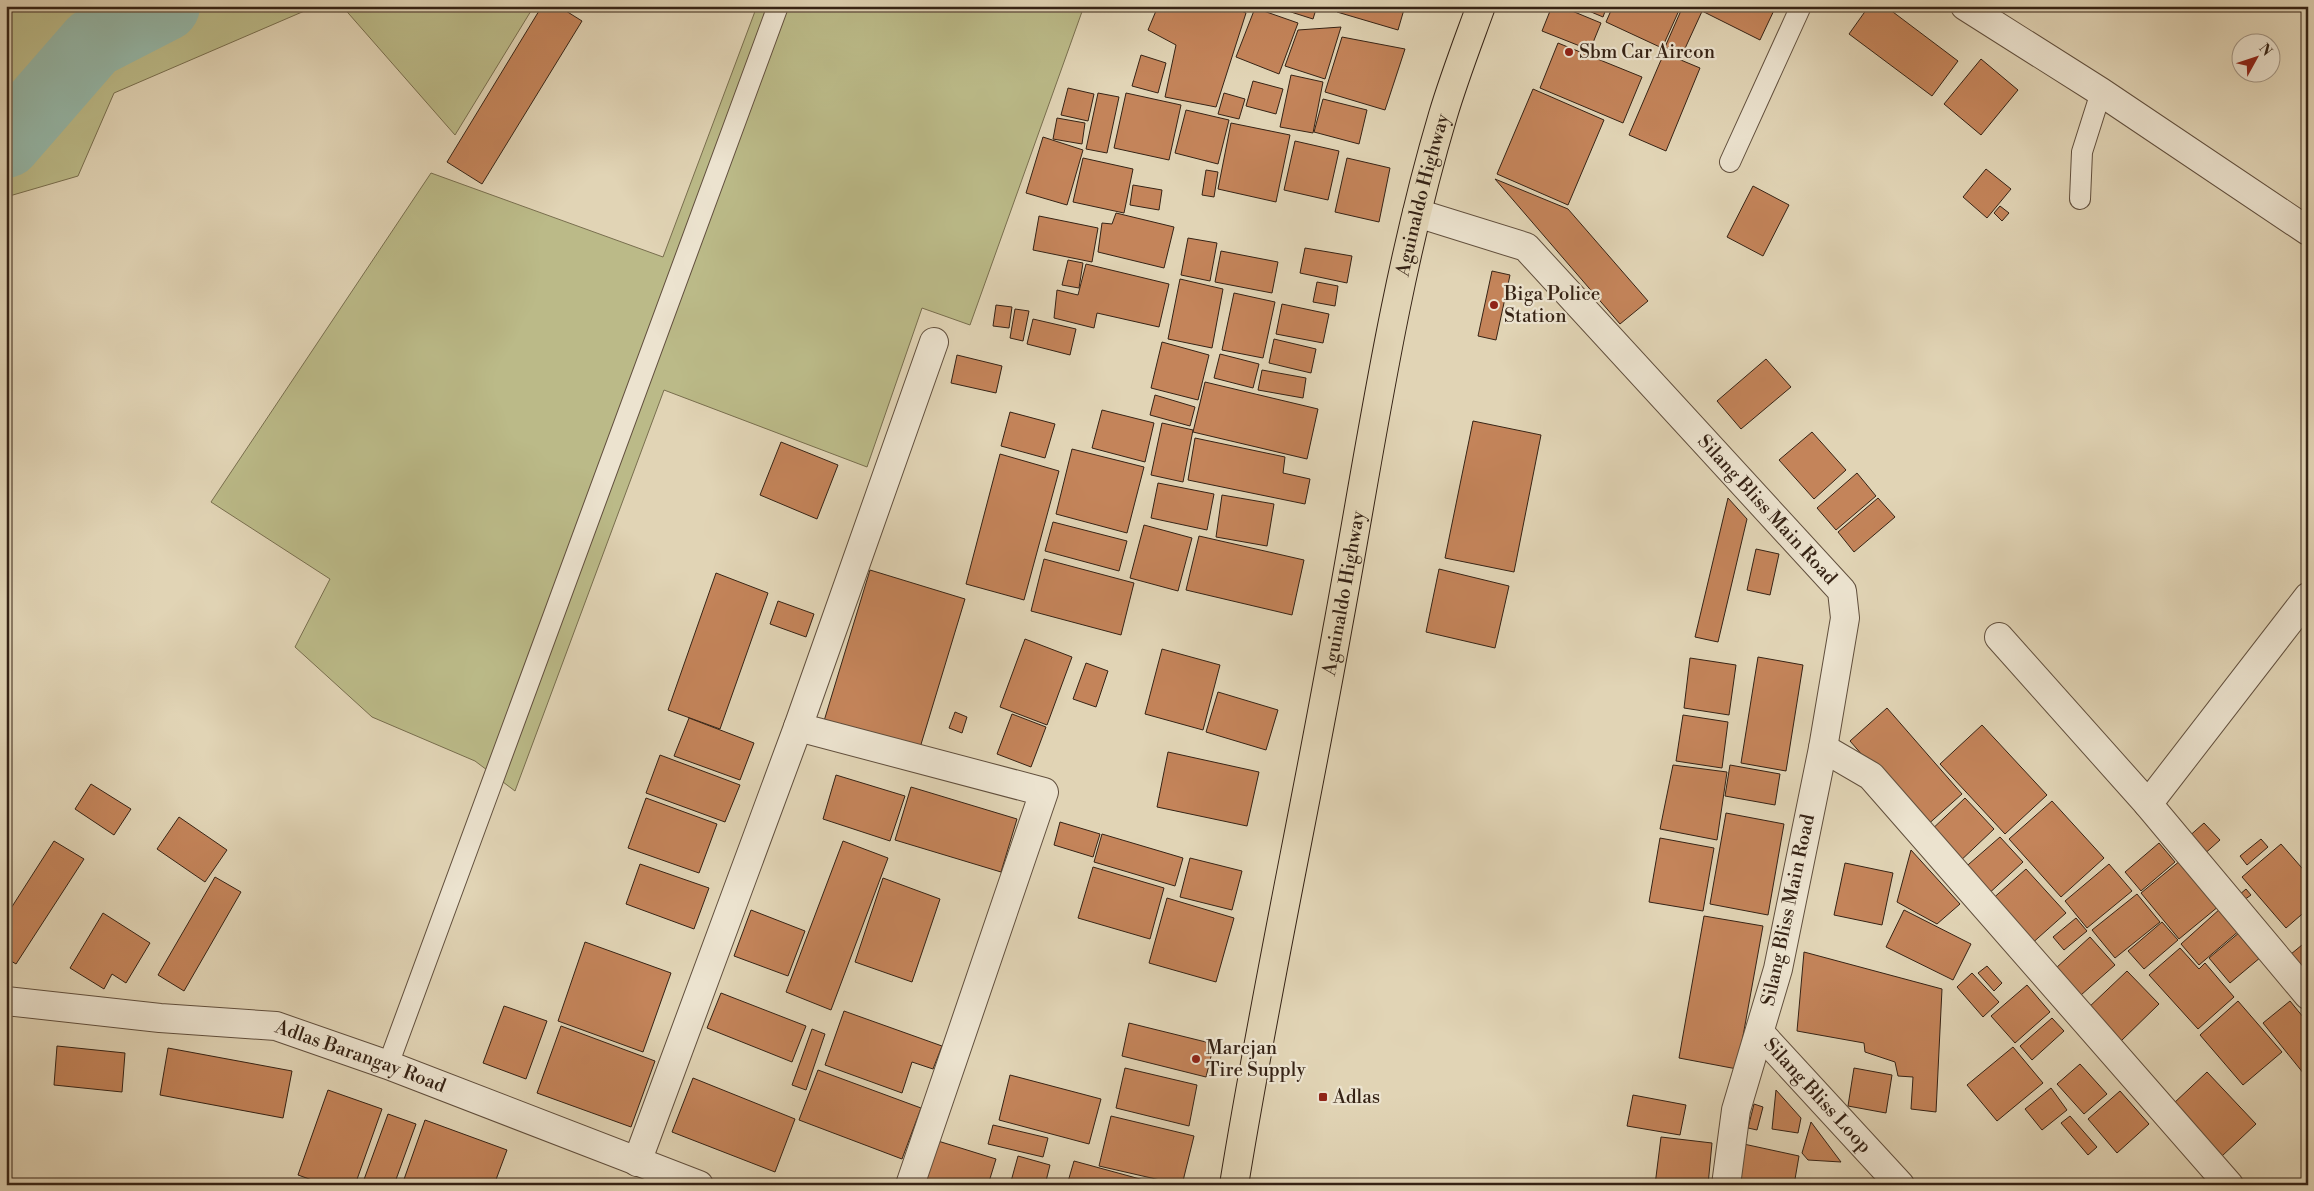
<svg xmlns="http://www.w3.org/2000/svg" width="2314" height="1191" font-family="'Libre Bodoni',serif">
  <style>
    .green { fill: #bbba88; stroke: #786e4e }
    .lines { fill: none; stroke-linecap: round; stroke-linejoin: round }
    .river { stroke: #95b8a9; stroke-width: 70 }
    .building { fill: #c4845a; stroke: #362315 }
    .lane-casing { stroke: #614f3d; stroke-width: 22 }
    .street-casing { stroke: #614f3d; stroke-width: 30 }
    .primary-casing { stroke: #362315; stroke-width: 30 }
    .lane { stroke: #ece3cf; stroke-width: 20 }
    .street { stroke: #ece3cf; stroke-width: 28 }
    .primary { stroke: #e1d4b5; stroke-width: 28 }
    .poi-dot { fill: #8f2418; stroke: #ece3cf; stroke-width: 2 }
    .labels { text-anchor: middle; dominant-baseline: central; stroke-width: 4.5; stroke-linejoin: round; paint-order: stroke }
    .poi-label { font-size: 19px; fill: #362315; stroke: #ece3cf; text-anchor: start }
    .street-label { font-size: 19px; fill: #362315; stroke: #ece3cf }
  </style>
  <rect width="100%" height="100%" fill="#e1d4b5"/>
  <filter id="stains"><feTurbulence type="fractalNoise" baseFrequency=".004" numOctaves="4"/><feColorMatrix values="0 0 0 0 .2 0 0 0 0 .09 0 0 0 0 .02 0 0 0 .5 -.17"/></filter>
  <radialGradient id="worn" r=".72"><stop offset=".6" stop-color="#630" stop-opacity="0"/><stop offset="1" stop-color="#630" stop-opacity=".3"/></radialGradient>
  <g class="green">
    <polygon points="6,6 316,6 114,93 78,176 6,197"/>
    <polygon points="342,6 534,6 455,135"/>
    <polygon points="757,6 1084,6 970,325 922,308 867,467 664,390 515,791 475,761 372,717 295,647 330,579 211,502 431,173 663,257"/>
  </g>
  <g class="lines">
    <polyline class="river" points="6,143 93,43 165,6"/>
  </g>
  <g class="building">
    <polygon points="542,6 558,6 582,21 482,184 447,162"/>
    <polygon points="1158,6 1231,6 1246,13 1216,107 1165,97 1176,45 1148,30"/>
    <polygon points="1272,6 1317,6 1313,19"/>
    <polygon points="1339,6 1405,6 1398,30 1337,12"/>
    <polygon points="1552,6 1560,6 1601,23 1590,50 1542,31"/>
    <polygon points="1577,6 1607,6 1603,17"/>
    <polygon points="1613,6 1681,6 1662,48 1606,22"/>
    <polygon points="1683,6 1704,7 1682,55 1665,47"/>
    <polygon points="1707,6 1776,6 1760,40 1704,12"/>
    <polygon points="1869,6 1885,6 1958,61 1932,96 1849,34"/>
    <polygon points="1255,8 1298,23 1279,74 1236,57"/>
    <polygon points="1341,27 1325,79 1285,66 1298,30"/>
    <polygon points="1342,37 1405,49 1385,110 1325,92"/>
    <polygon points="1558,43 1642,77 1623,123 1540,88"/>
    <polygon points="1664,53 1700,68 1666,151 1629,135"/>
    <polygon points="1141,55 1166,63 1158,93 1132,86"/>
    <polygon points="1981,59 2018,90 1981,135 1944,104"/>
    <polygon points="1291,75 1323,82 1313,133 1280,127"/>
    <polygon points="1253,81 1283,89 1276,114 1246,106"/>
    <polygon points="1068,88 1094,94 1088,121 1061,115"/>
    <polygon points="1533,89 1604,120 1568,205 1497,174"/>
    <polygon points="1098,93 1119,97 1107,153 1086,149"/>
    <polygon points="1126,93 1181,105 1169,160 1114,148"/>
    <polygon points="1224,93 1245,99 1239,119 1218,114"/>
    <polygon points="1323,99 1367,110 1359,144 1314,132"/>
    <polygon points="1186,110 1229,120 1218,164 1175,153"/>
    <polygon points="1057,118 1085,123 1082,144 1053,139"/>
    <polygon points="1231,123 1290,135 1276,202 1218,189"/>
    <polygon points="1043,137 1083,150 1067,205 1026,193"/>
    <polygon points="1295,141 1339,151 1328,200 1284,190"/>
    <polygon points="1083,158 1133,169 1124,213 1073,202"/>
    <polygon points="1347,158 1390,168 1379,222 1335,212"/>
    <polygon points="1986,169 2011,189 1987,218 1963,197"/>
    <polygon points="1206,170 1218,172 1214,197 1202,195"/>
    <polygon points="1495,179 1568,209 1648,301 1620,324"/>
    <polygon points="1133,185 1162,190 1159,210 1130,205"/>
    <polygon points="1753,186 1789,205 1763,256 1727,237"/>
    <polygon points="2000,206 2009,213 2002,221 1994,213"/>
    <polygon points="1116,213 1174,227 1164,268 1098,252 1102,223 1112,224"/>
    <polygon points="1039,216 1098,228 1092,262 1033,250"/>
    <polygon points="1188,238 1217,243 1210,281 1181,275"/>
    <polygon points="1305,248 1352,256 1347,283 1300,273"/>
    <polygon points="1221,251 1278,262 1272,293 1215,282"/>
    <polygon points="1068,260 1083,263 1079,288 1062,285"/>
    <polygon points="1086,264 1169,284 1159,327 1097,313 1094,328 1054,318 1057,290 1078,295"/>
    <polygon points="1492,271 1510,275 1496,340 1478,336"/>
    <polygon points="1180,279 1223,289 1212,348 1168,339"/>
    <polygon points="1317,282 1338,286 1335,306 1313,302"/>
    <polygon points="1234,293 1275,302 1263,358 1222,350"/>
    <polygon points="1282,304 1329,314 1323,343 1276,334"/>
    <polygon points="996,305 1012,307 1009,328 993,326"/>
    <polygon points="1015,309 1029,311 1023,341 1010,338"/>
    <polygon points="1033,319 1076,329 1070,355 1027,344"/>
    <polygon points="1274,339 1316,349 1311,373 1269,363"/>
    <polygon points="1162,342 1209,355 1198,400 1151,388"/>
    <polygon points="1220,354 1259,364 1253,388 1214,378"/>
    <polygon points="957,355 1002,366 996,393 951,383"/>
    <polygon points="1766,359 1791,387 1741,429 1717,401"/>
    <polygon points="1262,370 1306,378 1303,398 1258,390"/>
    <polygon points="1205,382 1318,409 1307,459 1193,432"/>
    <polygon points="1155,395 1195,407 1190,426 1150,415"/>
    <polygon points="1102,410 1154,423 1145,462 1092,448"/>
    <polygon points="1010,412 1055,424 1045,458 1001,446"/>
    <polygon points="1473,421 1541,435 1514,572 1445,558"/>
    <polygon points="1162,423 1193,430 1183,482 1151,475"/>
    <polygon points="1812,432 1846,470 1814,499 1779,460"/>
    <polygon points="1195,438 1285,457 1283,473 1310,479 1305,504 1188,480"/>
    <polygon points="781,442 838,465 817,519 760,495"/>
    <polygon points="1072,449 1144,467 1127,533 1056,514"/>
    <polygon points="1000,454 1059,471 1024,600 966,584"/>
    <polygon points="1857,473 1876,496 1836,530 1817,508"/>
    <polygon points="1158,483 1214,494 1207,530 1151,518"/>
    <polygon points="1222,495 1274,504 1267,546 1216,537"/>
    <polygon points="1728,498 1747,519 1718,642 1695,637"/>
    <polygon points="1878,498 1895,517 1854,552 1838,532"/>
    <polygon points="1053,522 1127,541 1119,571 1045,551"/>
    <polygon points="1144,525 1192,538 1178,591 1130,578"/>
    <polygon points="1199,536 1304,560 1292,615 1186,590"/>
    <polygon points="1756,549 1779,554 1770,595 1747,590"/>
    <polygon points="1044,559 1134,583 1121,635 1031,611"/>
    <polygon points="1439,569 1509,586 1495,648 1426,632"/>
    <polygon points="870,570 965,599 919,751 824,721"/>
    <polygon points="716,573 768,593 720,729 668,710"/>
    <polygon points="778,601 814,614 806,637 770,624"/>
    <polygon points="1025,639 1072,657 1047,725 1000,707"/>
    <polygon points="1162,649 1220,665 1203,730 1145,714"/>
    <polygon points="1758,657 1803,665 1786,771 1741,763"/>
    <polygon points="1690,658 1736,665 1729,715 1684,708"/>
    <polygon points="1086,663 1108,671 1096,707 1073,699"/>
    <polygon points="1218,692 1278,710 1266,750 1206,732"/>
    <polygon points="1887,708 1962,794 1925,827 1850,741"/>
    <polygon points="955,712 967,717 962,733 949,728"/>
    <polygon points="1012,714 1046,727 1031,767 997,754"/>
    <polygon points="1683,715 1728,722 1722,768 1676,761"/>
    <polygon points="689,718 754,743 740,780 674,756"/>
    <polygon points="1982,725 2047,795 2005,834 1940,764"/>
    <polygon points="1168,752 1259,772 1247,826 1157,807"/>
    <polygon points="660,755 740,785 725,822 646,793"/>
    <polygon points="1673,765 1727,772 1717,840 1660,829"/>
    <polygon points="1730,765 1780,774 1775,805 1725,796"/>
    <polygon points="836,775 905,796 890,841 823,819"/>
    <polygon points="91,784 131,809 114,835 75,809"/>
    <polygon points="911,787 1017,819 1001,872 895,840"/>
    <polygon points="646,798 717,824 699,873 628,848"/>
    <polygon points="1965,798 1994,829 1956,865 1927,834"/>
    <polygon points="2052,801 2104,858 2061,897 2009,839"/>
    <polygon points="1726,813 1784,824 1768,915 1710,904"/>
    <polygon points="179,817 227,850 205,882 157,849"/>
    <polygon points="1060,822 1100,834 1093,857 1054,845"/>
    <polygon points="2204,823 2220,840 2202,856 2186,839"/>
    <polygon points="1102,834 1183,858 1175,886 1094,862"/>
    <polygon points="2000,837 2023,862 1985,897 1961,871"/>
    <polygon points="1660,838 1714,848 1703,911 1649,902"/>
    <polygon points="2261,839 2268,847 2247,865 2240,856"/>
    <polygon points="54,841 84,859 16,964 6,958 6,916"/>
    <polygon points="843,841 888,858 831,1010 786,992"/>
    <polygon points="2159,843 2175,862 2141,891 2125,872"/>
    <polygon points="2281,844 2308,875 2308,909 2286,928 2242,877"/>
    <polygon points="1911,850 1960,904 1937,924 1897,902"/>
    <polygon points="1190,858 1242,871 1232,910 1180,897"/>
    <polygon points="2181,860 2219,906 2179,939 2141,893"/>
    <polygon points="1845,863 1893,873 1882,925 1834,915"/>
    <polygon points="640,864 709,888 694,929 626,904"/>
    <polygon points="2109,864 2132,891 2087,928 2065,901"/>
    <polygon points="1093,867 1164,888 1150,939 1078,918"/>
    <polygon points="2026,869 2066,913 2029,946 1989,902"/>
    <polygon points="215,877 241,892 184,991 158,975"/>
    <polygon points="883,878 940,899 912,982 855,962"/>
    <polygon points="2246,889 2251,895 2244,900 2239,895"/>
    <polygon points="2137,894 2160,922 2115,958 2092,930"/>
    <polygon points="1167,898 1234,918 1216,982 1149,963"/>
    <polygon points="2221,908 2240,930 2199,965 2181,944"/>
    <polygon points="751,910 805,931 788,976 734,956"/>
    <polygon points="1904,910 1971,944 1953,980 1886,947"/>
    <polygon points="103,913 150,943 126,983 112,974 104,989 70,968"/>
    <polygon points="1704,916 1763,926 1737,1069 1679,1058"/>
    <polygon points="2076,918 2087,931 2064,950 2053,937"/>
    <polygon points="2162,922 2178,940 2144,969 2128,951"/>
    <polygon points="2240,932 2261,957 2230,983 2209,958"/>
    <polygon points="2090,937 2115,965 2081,995 2056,968"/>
    <polygon points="2308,940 2308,986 2285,959"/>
    <polygon points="585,942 671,973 643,1052 558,1021"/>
    <polygon points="2180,948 2199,969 2205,963 2234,997 2198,1029 2149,975"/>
    <polygon points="1804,952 1942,989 1936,1112 1911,1109 1913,1077 1898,1076 1895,1062 1865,1052 1864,1043 1797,1031"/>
    <polygon points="1987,966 2002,983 1994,991 1978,973"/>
    <polygon points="2127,971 2159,1004 2120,1042 2087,1009"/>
    <polygon points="1972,973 1999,1002 1983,1017 1957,987"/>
    <polygon points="2027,985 2050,1012 2015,1043 1991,1016"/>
    <polygon points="721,993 806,1026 792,1062 707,1028"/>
    <polygon points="2238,1001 2282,1052 2243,1085 2200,1035"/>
    <polygon points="2290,1001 2308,1023 2308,1079 2263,1023"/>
    <polygon points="504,1006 547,1021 526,1079 483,1063"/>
    <polygon points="844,1011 942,1046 933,1069 912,1062 902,1093 825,1065"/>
    <polygon points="2052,1018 2064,1031 2032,1060 2020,1046"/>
    <polygon points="1129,1023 1214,1044 1206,1077 1122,1056"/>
    <polygon points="561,1026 655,1061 631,1127 537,1093"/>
    <polygon points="812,1029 825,1034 806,1090 792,1085"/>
    <polygon points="57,1046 125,1053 122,1092 54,1085"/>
    <polygon points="2013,1047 2043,1083 1997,1121 1967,1085"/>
    <polygon points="168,1048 292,1071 283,1118 160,1095"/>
    <polygon points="2080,1064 2107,1094 2084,1114 2057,1084"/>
    <polygon points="1125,1068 1197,1085 1189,1126 1116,1108"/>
    <polygon points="1854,1068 1892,1075 1886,1113 1848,1106"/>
    <polygon points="818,1070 921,1108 902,1159 799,1120"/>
    <polygon points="2207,1072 2256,1124 2222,1156 2173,1104"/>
    <polygon points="1010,1075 1101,1099 1089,1144 999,1120"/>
    <polygon points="693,1078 795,1119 775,1172 672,1132"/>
    <polygon points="2051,1088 2067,1110 2042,1130 2025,1109"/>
    <polygon points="328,1090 382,1109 355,1185 326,1185 298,1175"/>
    <polygon points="1776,1090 1801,1118 1798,1133 1772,1129"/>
    <polygon points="2120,1091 2149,1124 2117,1153 2088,1119"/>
    <polygon points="1633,1095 1686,1105 1680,1135 1627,1126"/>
    <polygon points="1754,1104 1763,1107 1757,1130 1748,1128"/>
    <polygon points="388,1114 416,1124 394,1185 362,1185"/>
    <polygon points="1111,1116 1194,1136 1182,1185 1099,1166"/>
    <polygon points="2070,1116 2097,1147 2088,1155 2061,1123"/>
    <polygon points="425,1120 507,1150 494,1185 402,1185"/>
    <polygon points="1811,1122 1841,1162 1808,1160 1802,1153"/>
    <polygon points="993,1125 1048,1138 1043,1157 988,1144"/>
    <polygon points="1661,1137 1712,1143 1708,1185 1655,1185"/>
    <polygon points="938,1141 996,1159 988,1185 924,1185"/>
    <polygon points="1739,1143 1799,1156 1794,1185 1730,1185"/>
    <polygon points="1018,1156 1050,1165 1045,1185 1010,1185"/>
    <polygon points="1074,1161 1162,1185 1067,1185"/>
    <polygon points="2308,1176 2308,1185 2298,1185"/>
  </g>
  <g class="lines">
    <g class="lane-casing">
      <g id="lane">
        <polyline points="1730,162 1801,6"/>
        <polyline points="2080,199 2082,152 2101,92"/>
        <polyline points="388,1065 778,6"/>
      </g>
    </g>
    <g class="street-casing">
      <g id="street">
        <polyline points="1965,6 2101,92 2308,231"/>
        <path id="s1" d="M1417 213 1526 247 1842 591 1845 618 1823 748 1778 969 1736 1110 1726 1185"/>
        <polyline points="1999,637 2148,804 2308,995"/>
        <polyline points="798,727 1044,792 910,1185"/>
        <polyline points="1823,748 1871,776 2229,1185"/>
        <polyline points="2148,804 2308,597"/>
        <path id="s2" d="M6 1001 160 1018 276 1026 388 1065 699 1185"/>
        <path id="s3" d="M1760 1033 1900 1185"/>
        <polyline points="637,1162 798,727 934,342"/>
      </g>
    </g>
    <g class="primary-casing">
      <g id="primary">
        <path id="s4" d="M1234 1185C1264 999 1304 816 1337 631 1369 459 1393 283 1443 115 1454 78 1468 42 1481 6"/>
      </g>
    </g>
    <use href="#lane" class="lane"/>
    <use href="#street" class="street"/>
    <use href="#primary" class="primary"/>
  </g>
  <g class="poi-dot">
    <circle cx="1569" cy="52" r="5"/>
    <circle cx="1494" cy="305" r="5"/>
    <circle cx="1196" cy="1059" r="5"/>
    <rect x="1318" y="1092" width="10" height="10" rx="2.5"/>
  </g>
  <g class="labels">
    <g class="poi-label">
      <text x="1579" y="52">Sbm Car Aircon</text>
      <text x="1504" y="294">Biga Police<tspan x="1504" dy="22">Station</tspan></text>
      <text x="1206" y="1048">Marcjan<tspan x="1206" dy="22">Tire Supply</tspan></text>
      <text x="1333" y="1097">Adlas</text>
    </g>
    <g class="street-label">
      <text stroke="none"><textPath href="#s4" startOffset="1008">Aguinaldo Highway</textPath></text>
      <text stroke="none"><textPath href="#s1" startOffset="471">Silang Bliss Main Road</textPath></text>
      <text stroke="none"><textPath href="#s4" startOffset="602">Aguinaldo Highway</textPath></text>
      <text transform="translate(1788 910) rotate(-78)">Silang Bliss Main Road</text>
      <text stroke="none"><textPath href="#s2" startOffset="361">Adlas Barangay Road</textPath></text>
      <text stroke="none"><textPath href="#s3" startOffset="85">Silang Bliss Loop</textPath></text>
    </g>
  </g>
  <rect width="2314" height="1191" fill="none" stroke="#e1d4b5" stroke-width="25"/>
  <rect x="8" y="8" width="2299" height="1176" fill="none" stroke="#362315" stroke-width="2.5"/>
  <rect x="12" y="12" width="2289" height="1166" fill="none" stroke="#362315"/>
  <g transform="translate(2256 58) rotate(50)"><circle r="24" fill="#ece3cf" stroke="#a39685"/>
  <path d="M0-4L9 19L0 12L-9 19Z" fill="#8f2418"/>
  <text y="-8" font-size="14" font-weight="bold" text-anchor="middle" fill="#362315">N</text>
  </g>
  <rect width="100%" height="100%" filter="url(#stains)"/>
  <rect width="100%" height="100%" fill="url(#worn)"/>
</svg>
